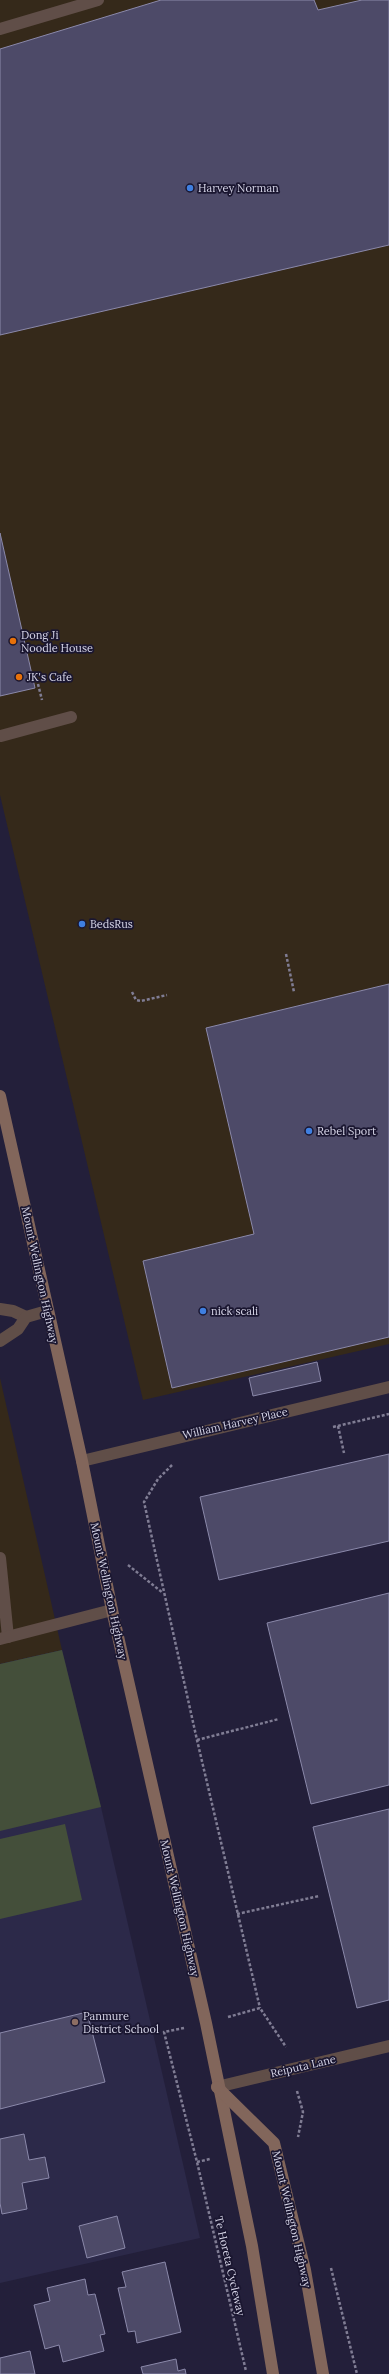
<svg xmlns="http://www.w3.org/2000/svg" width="389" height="2374" font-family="Lora,serif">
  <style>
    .commercial { fill: #35291a }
    .built { fill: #2c2949 }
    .green { fill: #444f3a }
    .building { fill: #4d4a68; stroke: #8b89aa }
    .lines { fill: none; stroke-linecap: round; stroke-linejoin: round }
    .path { stroke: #807d94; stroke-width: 2.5; stroke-dasharray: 3 2; stroke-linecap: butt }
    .lane { stroke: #604e48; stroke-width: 12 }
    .street { stroke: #604e48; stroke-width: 12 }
    .secondary { stroke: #82665b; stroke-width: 12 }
    .shop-dot { fill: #3f7fe0; stroke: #1a1630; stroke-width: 1.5 }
    .food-dot { fill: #e8710a; stroke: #1a1630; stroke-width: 1.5 }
    .education-dot { fill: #8d6e63; stroke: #1a1630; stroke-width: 1.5 }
    .labels { text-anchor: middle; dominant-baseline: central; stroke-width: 3.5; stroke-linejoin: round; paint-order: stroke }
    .poi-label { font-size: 11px; fill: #d6d5e7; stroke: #1a1630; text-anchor: start }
    .street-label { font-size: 11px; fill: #d6d5e7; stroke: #1a1630 }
  </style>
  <rect width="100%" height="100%" fill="#231f3a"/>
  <g class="commercial">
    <polygon points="0,0 389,0 389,1344 143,1400 0,795"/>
    <polygon points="0,1378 62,1650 0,1664"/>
  </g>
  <polygon class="built" points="62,1650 101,1807 200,2238 0,2283 0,1664"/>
  <g class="green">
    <polygon points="62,1650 101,1807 0,1831 0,1664"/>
    <polygon points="65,1824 82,1900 0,1919 0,1839"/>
  </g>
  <g class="building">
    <polygon points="161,0 314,0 318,10 362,0 389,0 389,245 0,335 0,49"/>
    <polygon points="0,533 35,688 0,696"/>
    <polygon points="389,984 389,1337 172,1388 143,1261 254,1234 206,1028"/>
    <polygon points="317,1362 321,1381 253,1396 249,1378"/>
    <polygon points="389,1454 389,1541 219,1580 200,1497"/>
    <polygon points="389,1593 389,1785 311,1804 267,1623"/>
    <polygon points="389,1809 389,2000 357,2008 313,1827"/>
    <polygon points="87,2012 105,2082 0,2109 0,2033"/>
    <polygon points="24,2134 29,2160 45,2157 49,2178 22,2183 27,2209 2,2214 0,2203 0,2139"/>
    <polygon points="117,2216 125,2248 87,2258 79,2226"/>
    <polygon points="165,2262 181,2332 137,2343 135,2331 128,2332 118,2288 126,2287 122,2272"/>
    <polygon points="85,2279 88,2295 95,2294 105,2334 100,2335 104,2351 63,2362 59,2345 45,2349 34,2305 50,2301 47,2288"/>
    <polygon points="30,2351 35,2374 0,2374 0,2358"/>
    <polygon points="176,2359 178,2371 185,2369 186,2374 143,2374 141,2367"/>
  </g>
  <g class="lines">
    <g class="path">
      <polyline points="38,684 42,700"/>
      <polyline points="286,954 294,992"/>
      <polyline points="132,992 136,1000 141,1001 167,995"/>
      <polyline points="338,1426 344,1453"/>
      <polyline points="333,1427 389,1414"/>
      <polyline points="172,1465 158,1479 144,1502 197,1740 260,2008"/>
      <polyline points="128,1565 163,1593"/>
      <polyline points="197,1740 279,1719"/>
      <polyline points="237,1914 319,1896"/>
      <polyline points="228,2017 260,2008 286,2047"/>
      <polyline points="184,2028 164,2032 197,2162 246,2371"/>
      <polyline points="297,2091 303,2112 298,2137"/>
      <polyline points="197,2162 210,2159"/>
      <polyline points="331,2268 357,2374"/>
    </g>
    <g class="lane">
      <polyline points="0,29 98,0"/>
      <polyline points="1,736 71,717"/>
      <polyline points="0,1309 13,1311 26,1317"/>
      <polyline points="0,1341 18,1329 26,1317 47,1311"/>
      <polyline points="0,1558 8,1637"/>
      <polyline points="0,1639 112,1610"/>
    </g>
    <g class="street">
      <polyline points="82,1461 389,1387"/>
      <polyline points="217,2087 389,2046"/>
    </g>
    <g class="secondary">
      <polyline points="0,1096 82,1461 112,1610 206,2023 252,2246 273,2374"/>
      <polyline points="217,2087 274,2143 305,2270 323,2374"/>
    </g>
  </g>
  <g class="shop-dot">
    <circle cx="190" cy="188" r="4"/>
    <circle cx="82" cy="924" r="4"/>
    <circle cx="309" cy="1131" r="4"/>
    <circle cx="203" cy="1311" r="4"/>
  </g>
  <g class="food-dot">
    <circle cx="13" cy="641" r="4"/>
    <circle cx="19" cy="677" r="4"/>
  </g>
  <circle class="education-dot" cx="75" cy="2022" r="4"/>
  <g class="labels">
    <g class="poi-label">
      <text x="198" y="188">Harvey Norman</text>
      <text x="21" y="635">Dong Ji<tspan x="21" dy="13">Noodle House</tspan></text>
      <text x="27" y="677">JK's Cafe</text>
      <text x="90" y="924">BedsRus</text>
      <text x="317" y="1131">Rebel Sport</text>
      <text x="211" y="1311">nick scali</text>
      <text x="83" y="2016">Panmure<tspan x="83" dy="13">District School</tspan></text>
    </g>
    <g class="street-label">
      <text transform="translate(40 1275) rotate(78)">Mount Wellington Highway</text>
      <text transform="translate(235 1423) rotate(-13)">William Harvey Place</text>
      <text transform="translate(109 1591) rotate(78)">Mount Wellington Highway</text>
      <text transform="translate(180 1908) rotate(77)">Mount Wellington Highway</text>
      <text transform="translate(303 2066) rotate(-13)">Reiputa Lane</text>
      <text transform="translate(292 2219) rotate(77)">Mount Wellington Highway</text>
      <text transform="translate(230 2266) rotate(77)">Te Horeta Cycleway</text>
    </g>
  </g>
</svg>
